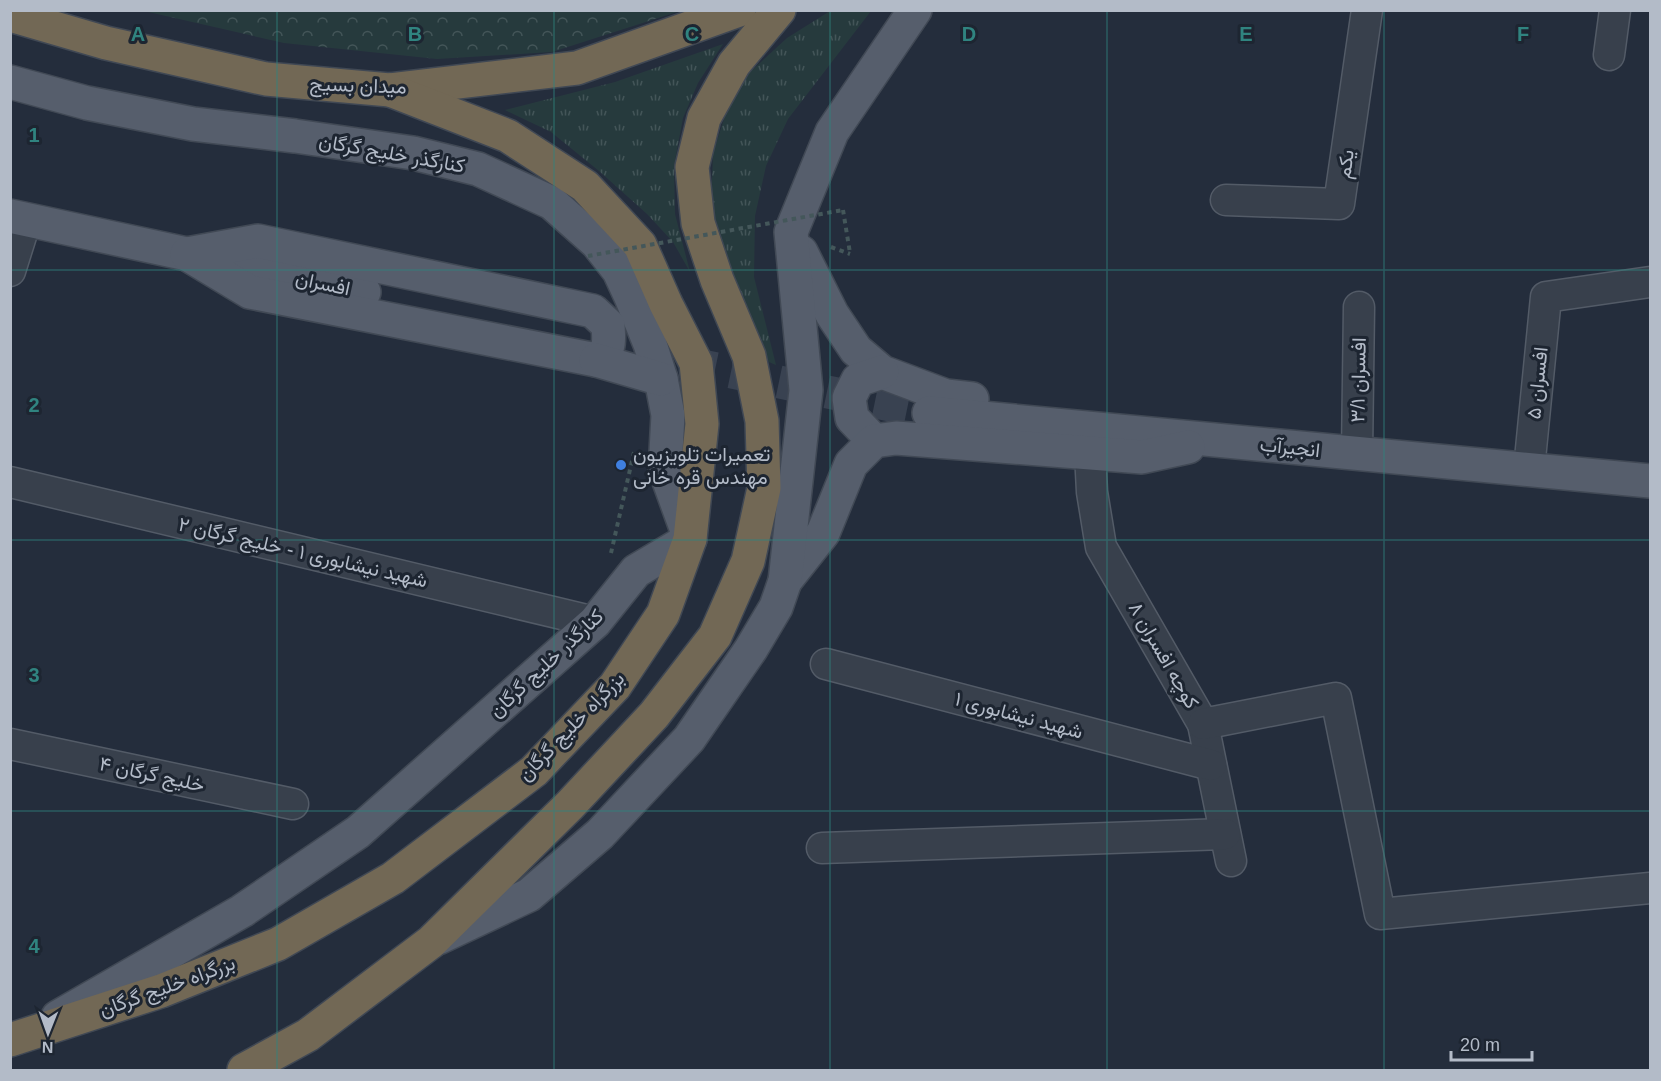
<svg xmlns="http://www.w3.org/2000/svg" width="1661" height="1081" font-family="Helvetica,Vazirmatn,sans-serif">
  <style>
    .grass { fill: url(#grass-tufts) }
    .park { fill: url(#park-crowns) }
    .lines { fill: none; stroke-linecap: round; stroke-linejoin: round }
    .major-tunnel { stroke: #394251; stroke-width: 33; stroke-dasharray: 33 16; stroke-linecap: butt }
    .minor-casing { stroke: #535b67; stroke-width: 33 }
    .major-casing { stroke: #414955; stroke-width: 36 }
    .highway-casing { stroke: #404854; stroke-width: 36 }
    .path { stroke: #44575a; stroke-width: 4; stroke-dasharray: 4.5 4.5; stroke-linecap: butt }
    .minor { stroke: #38404c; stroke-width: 30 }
    .major { stroke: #565e6c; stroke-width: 33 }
    .highway { stroke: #726855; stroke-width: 33 }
    .path-bridge { stroke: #44575a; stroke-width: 4; stroke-dasharray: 4.5 4.5; stroke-linecap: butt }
    .grid { fill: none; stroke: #308480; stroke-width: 1.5; stroke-opacity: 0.55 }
    .shop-dot { fill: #3f7fe0; stroke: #1d2531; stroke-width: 2 }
    .labels { text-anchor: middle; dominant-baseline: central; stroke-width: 6; stroke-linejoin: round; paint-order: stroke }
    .street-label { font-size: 20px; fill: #b3bbc8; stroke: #1d2531 }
    .poi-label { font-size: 20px; fill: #b3bbc8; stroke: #1d2531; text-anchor: start }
    .grid-label { font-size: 20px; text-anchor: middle; font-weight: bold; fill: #308480; stroke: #1d2531; stroke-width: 6; stroke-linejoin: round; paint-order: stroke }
  </style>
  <defs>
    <pattern id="grass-tufts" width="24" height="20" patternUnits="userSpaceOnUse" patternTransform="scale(1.5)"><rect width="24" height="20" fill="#263a3d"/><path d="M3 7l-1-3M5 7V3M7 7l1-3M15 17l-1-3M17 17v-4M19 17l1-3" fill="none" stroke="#435558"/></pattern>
    <pattern id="park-crowns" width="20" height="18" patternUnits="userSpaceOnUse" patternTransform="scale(1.5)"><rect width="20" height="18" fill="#263a3d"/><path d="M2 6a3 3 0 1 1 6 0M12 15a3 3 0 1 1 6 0" fill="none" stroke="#435558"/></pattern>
  </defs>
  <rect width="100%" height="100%" fill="#242d3c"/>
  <g class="grass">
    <polygon points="830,11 871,11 788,119 766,166 755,216 754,277 776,365 769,362 721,247 711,206 713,153 728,107 750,72 787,38"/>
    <polygon points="723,44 698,83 683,118 674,166 675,214 690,272 673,242 647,214 599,171 551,132 505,110 615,82"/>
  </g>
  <polygon class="park" points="144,11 680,11 552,52 437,59 284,43"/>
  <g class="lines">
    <polyline class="major-tunnel" points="635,352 929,413"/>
    <g class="minor-casing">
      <g id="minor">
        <polyline points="1609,55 1615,10"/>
        <polyline points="1226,200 1339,204 1367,10"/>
        <polyline points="10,271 26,220"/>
        <polyline points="1090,453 1092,492 1101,547 1203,724 1231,861"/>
        <polyline points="1357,453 1359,307"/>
        <polyline points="1529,469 1546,297 1650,282"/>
        <polyline points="10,482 595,622"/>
        <polyline points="826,664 1211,765"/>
        <polyline points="1203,724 1336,698 1380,914 1650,888"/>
        <polyline points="10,744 293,804"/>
        <polyline points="822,848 1225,834"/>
      </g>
    </g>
    <g class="major-casing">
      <g id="major">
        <polyline points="10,82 87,103 193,124 295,136 413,153 478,169 552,203 597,243 619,271 631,297 650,344 661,379 668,415 665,470 690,539 636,571 595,622 358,832 242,911 58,1017"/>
        <polyline points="10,216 364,292"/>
        <path d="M258 241 593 311 608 325C609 342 611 350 596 360L250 292 187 254Z"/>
        <polyline points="801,252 832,314 856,350 882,372 946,396 972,399"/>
        <polyline points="596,360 661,379"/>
        <polyline points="929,413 1650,481"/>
        <polyline points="874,441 852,418 849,398 858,380 882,372"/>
        <polyline points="785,581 823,533 851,464 874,441 896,438 1142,457 1188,447"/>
        <polyline points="438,938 529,895 600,834 689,739 751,649 776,607 785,581 806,390 791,232 832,132 915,10"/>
      </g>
    </g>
    <g class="highway-casing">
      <g id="highway">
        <polyline points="10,15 106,43 266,79 390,90 577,68 739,10"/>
        <polyline points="10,1040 161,991 278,944 393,878 534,771 615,686 663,614 690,539 702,424 696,363 666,304 640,245 585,186 508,136 390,90"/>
        <polyline points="244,1070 308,1035 431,942 570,805 654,715 715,636 748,561 764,488 762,421 749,356 717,280 698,223 692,167 704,118 734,64 779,10"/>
      </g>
    </g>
    <g class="path">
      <polyline points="843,210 850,253"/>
      <polyline points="831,247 850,254"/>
      <polyline points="611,553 634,452"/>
    </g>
    <use href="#minor" class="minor"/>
    <use href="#major" class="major"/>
    <use href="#highway" class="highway"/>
    <polyline class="path-bridge" points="588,256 843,210"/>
  </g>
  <path class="grid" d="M277 10V1070M554 10V1070M830 10V1070M1107 10V1070M1384 10V1070M10 270H1650M10 540H1650M10 811H1650"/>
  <circle class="shop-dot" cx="621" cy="465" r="6"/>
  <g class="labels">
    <g class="street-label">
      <text transform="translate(358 85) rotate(2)">میدان بسیج</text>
      <text transform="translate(392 153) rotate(10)">کنارگذر خلیج گرگان</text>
      <text transform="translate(1345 164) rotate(-82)">یکم</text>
      <text transform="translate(323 283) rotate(12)">افسران</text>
      <text transform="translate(1358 380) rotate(-89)">افسران ۳/۱</text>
      <text transform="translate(1537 383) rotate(-84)">افسران ۵</text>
      <text transform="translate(1290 447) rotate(6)">انجیرآب</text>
      <text transform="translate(303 552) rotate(13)">شهید نیشابوری ۱ - خلیج گرگان ۲</text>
      <text transform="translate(1164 655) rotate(60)">کوچه افسران ۸</text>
      <text transform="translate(546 663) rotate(-43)">کنارگذر خلیج گرگان</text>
      <text transform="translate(1019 715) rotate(15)">شهید نیشابوری ۱</text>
      <text transform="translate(571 726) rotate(-46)">بزرگراه خلیج گرگان</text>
      <text transform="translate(152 774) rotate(12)">خلیج گرگان ۴</text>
      <text transform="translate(167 986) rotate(-20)">بزرگراه خلیج گرگان</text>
    </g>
    <g class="poi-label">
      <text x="633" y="454">تعمیرات تلویزیون<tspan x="633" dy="23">مهندس قره خانی</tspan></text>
    </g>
  </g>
  <g class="grid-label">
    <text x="138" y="41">A</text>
    <text x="415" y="41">B</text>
    <text x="692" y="41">C</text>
    <text x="969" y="41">D</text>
    <text x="1246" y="41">E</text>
    <text x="1523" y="41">F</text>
    <text x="34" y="142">1</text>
    <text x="34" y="412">2</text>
    <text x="34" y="682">3</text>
    <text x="34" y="953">4</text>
  </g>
  <rect width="1661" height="1081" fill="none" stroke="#b3bbc8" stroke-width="24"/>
  <g transform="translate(48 1033) rotate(181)" stroke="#1d2531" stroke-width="4.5" paint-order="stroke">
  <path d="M0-4.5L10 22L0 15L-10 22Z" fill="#b3bbc8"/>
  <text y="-9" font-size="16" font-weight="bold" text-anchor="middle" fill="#b3bbc8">N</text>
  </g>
  <path d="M1451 1051v9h81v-9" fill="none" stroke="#b3bbc8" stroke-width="3"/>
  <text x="1460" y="1051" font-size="18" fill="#b3bbc8" stroke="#1d2531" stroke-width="4.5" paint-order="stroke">20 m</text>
</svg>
